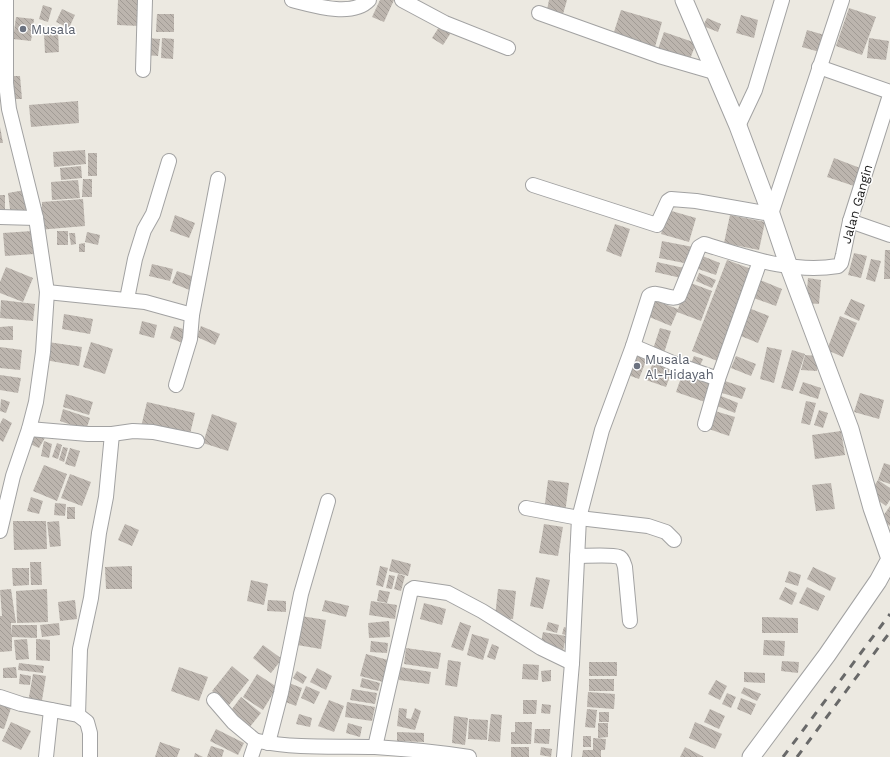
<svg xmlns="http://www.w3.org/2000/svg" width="890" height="757" font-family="'Work Sans',sans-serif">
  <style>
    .building { fill: url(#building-back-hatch) }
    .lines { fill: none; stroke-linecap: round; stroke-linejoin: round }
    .minor-casing { stroke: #a2a2a2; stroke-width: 16 }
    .tertiary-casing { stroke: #a2a2a2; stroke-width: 19 }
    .minor { stroke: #fff; stroke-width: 14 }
    .tertiary { stroke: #fff; stroke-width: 17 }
    .rail { stroke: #696969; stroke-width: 3; stroke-dasharray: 8 8; stroke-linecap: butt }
    .worship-dot { fill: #6b7280; stroke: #fff; stroke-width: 1.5 }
    .labels { text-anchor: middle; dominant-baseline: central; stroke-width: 3; stroke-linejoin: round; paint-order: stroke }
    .worship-label { font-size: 13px; fill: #5b616d; stroke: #fff; text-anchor: start }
    .street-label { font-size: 13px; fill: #1b1b1b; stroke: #fff }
  </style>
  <defs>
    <pattern id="building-back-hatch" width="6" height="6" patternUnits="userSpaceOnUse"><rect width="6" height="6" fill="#bcb5ae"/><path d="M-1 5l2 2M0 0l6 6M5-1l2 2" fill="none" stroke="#a19b95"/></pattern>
  </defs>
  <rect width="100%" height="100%" fill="#ece9e1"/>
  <g class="building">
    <polygon points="118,0 141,0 140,26 117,25"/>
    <polygon points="380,0 394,0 384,22 372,17"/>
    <polygon points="549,0 567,0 563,14 547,10"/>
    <polygon points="43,5 52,8 48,22 39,19"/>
    <polygon points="849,8 876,17 862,55 836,46"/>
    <polygon points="62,9 75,15 69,28 56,22"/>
    <polygon points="621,10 662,22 655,47 613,35"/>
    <polygon points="157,14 174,14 174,32 156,32"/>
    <polygon points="741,15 758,20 754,38 736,33"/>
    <polygon points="16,17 34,19 31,41 13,39"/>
    <polygon points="707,18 721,24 718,32 703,26"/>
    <polygon points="441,24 452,31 443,45 432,38"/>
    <polygon points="807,30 828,36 823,53 802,47"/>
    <polygon points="58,32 59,52 45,53 44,33"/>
    <polygon points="664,32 696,43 689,62 657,52"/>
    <polygon points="147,38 160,39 158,56 146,55"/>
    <polygon points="162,38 174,39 173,59 161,58"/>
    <polygon points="869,38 889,41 886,60 867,58"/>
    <polygon points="9,76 20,76 22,99 11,99"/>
    <polygon points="78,101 79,123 31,127 29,105"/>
    <polygon points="0,127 3,143 0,143"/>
    <polygon points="85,150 86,164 54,167 53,152"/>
    <rect x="88" y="153" width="9" height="23"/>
    <polygon points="834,158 860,168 854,186 827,177"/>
    <polygon points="81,166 82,178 61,180 60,168"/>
    <polygon points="83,179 92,179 92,197 82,197"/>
    <polygon points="78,180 80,198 52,200 51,182"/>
    <polygon points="25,190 29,215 11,217 8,193"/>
    <rect x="0" y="195" width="5" height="20"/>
    <polygon points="83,199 85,226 38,230 36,207 42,207 42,202"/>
    <polygon points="668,210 696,218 689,242 661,234"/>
    <polygon points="175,215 195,223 189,238 170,231"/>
    <polygon points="730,215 765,222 759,250 724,243"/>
    <polygon points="615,224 630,229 621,257 606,251"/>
    <polygon points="32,231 34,254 5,256 3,233"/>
    <rect x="57" y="231" width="11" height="14"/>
    <polygon points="87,232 100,235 98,245 85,242"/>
    <polygon points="69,233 75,233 76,244 71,245"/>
    <polygon points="662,241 693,247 689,264 659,258"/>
    <polygon points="85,243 85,252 79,252 79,244"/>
    <polygon points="885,250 890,250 890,279 884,279"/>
    <polygon points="854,253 867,256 861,278 848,275"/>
    <polygon points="700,255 720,263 716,275 695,268"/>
    <polygon points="871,259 881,261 875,282 866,279"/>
    <polygon points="727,260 754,270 720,362 692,351"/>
    <polygon points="657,262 684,268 681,278 655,272"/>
    <polygon points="152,264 173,269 170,281 149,276"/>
    <polygon points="6,267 33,278 23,302 0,293 0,282"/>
    <polygon points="177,271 197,278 192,291 172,283"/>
    <polygon points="699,273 716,280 712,288 696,281"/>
    <polygon points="755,278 782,289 776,306 748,296"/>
    <polygon points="808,278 821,280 819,304 806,303"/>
    <polygon points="688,282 712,291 701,321 677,312 671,326 647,316 654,300 678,309"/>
    <polygon points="851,299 865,305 859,321 844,314"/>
    <polygon points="1,300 35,304 33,321 0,318"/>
    <polygon points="746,307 769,316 758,343 736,334"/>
    <polygon points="64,314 93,319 90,334 62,329"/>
    <polygon points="840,316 857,323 843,357 827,350"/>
    <polygon points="142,321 157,325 154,338 139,334"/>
    <polygon points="13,326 13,340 0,340 0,327"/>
    <polygon points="174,326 189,331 185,344 170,338"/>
    <polygon points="201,326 220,334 215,345 197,337"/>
    <polygon points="660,328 671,331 664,353 653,349"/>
    <polygon points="48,342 82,347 79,366 45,360"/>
    <polygon points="91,342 113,349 105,374 83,367"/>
    <polygon points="0,347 22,350 20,370 0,368"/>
    <polygon points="767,347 782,350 774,383 760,379"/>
    <polygon points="792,350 805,354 793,391 781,388"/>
    <polygon points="636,354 647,358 639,379 628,375"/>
    <polygon points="805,355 818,356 817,371 801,370"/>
    <polygon points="694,356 703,359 698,370 690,366"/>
    <polygon points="736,356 756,364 751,376 731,368"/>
    <polygon points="654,360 673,368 666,387 646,380"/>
    <polygon points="683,372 712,383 705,402 676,392"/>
    <polygon points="0,375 21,378 18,393 0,390"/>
    <polygon points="725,381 746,388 742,399 722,393"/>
    <polygon points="803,382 821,388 818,399 799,393"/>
    <polygon points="860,393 884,400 879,419 854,412"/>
    <polygon points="66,394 93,402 89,415 63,407"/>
    <polygon points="721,396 738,403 735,413 717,406"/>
    <polygon points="1,399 10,402 6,413 0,411"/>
    <polygon points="806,401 816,403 810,425 801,423"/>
    <polygon points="147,402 195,413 189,438 141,427"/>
    <polygon points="63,409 90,418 86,430 60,421"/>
    <polygon points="819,410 828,413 823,428 814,425"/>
    <polygon points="715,411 735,417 729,436 709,429"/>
    <polygon points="212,414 237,423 228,451 203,443"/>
    <polygon points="3,418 12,423 3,442 0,440 0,424"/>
    <polygon points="37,431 46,436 39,448 30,444"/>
    <polygon points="841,431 845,455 815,459 812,435"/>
    <polygon points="44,441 52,444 49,458 41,456"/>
    <polygon points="57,443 62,445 58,459 52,457"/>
    <polygon points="63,447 68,448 64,462 59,460"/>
    <polygon points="70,448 80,451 75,467 65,464"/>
    <polygon points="884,463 890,465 890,484 878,480 890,488 890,500 886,506 869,494 878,480"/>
    <polygon points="44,465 67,474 57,501 33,491"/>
    <polygon points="70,474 91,482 82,506 61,498"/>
    <polygon points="548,480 569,483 565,513 544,511"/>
    <polygon points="831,483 835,509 816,511 812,485"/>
    <polygon points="31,497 43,501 39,514 27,511"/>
    <polygon points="55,503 66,504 65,516 54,515"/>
    <polygon points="890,506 890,526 881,519"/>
    <rect x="67" y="507" width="8" height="12"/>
    <polygon points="13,521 46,521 47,549 14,550"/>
    <polygon points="59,521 61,546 50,547 47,522"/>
    <polygon points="125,524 139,530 132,546 118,540"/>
    <polygon points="544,524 563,527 558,556 539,553"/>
    <polygon points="392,559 411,564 408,576 389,571"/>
    <polygon points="30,562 41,562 42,585 31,585"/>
    <polygon points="132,566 132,589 106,589 105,567"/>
    <polygon points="380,566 388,568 383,587 376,585"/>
    <polygon points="813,567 836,578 830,591 807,579"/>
    <polygon points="12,568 29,568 29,585 13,586"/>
    <polygon points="789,571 801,575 798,586 785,582"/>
    <polygon points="398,574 405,576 401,591 394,589"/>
    <polygon points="389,575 395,576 392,589 386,588"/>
    <polygon points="536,577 550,580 543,609 530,606"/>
    <polygon points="251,580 268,584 264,605 247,601"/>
    <polygon points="785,587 797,593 792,605 779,599"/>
    <polygon points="807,587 825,596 818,611 799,603"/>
    <polygon points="11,589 16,623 11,623 12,636 12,625 37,625 37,638 12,637 12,651 0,652 0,616 2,616 0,590"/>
    <polygon points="47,589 48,622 17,623 16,591"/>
    <polygon points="498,589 516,591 513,619 495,617"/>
    <polygon points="379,590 390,592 387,603 377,601"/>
    <polygon points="75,600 77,619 60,621 58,602"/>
    <polygon points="268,600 286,601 286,612 267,611"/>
    <polygon points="325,600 349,606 346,617 322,611"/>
    <polygon points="371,601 397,605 395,619 369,615"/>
    <polygon points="424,603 446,609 442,625 420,619"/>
    <polygon points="301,616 326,620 321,649 297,645"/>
    <polygon points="762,617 798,618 798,633 762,633"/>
    <polygon points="389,621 390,637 369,638 368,623"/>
    <polygon points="460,622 471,626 463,651 451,647"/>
    <polygon points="548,622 559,625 557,633 546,630"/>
    <polygon points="59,623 60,635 42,637 40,625"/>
    <polygon points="564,627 571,629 569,636 562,634"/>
    <polygon points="543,632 566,636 563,651 540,647"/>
    <polygon points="472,634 489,639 483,660 467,655"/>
    <polygon points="27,639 29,659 16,660 14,640"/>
    <polygon points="36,639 50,640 50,661 36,660"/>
    <polygon points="764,640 785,641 784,656 763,655"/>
    <polygon points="371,641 388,643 387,653 370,652"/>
    <polygon points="492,644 499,647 495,660 487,657"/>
    <polygon points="263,645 282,659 271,673 253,658"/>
    <polygon points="406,648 441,653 438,669 404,664"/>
    <polygon points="366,654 388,660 383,682 360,676"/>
    <polygon points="448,660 461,662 457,687 445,685"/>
    <polygon points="782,661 799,662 798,673 781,671"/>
    <rect x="589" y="662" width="28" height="14"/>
    <polygon points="19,663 44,666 43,673 18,670"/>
    <polygon points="523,664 539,665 538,680 522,679"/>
    <polygon points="232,666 249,680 229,705 212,691"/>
    <polygon points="16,667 17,678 3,678 3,668"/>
    <polygon points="179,667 208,677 199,701 171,691"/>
    <polygon points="400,667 431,672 429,684 399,680"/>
    <polygon points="317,668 332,676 326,690 310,682"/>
    <polygon points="551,670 551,681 542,682 541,671"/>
    <polygon points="297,671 307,677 303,684 293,678"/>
    <polygon points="744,672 765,673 765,683 744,682"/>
    <polygon points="20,674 31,676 30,685 19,684"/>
    <polygon points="33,674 46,676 41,706 28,703"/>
    <polygon points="257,674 277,687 263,710 243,697"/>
    <polygon points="362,678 380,683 378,691 360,687"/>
    <rect x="589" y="679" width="25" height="12"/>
    <polygon points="716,680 727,686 720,700 708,694"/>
    <polygon points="289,683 302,688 296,706 283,701"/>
    <polygon points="306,686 320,692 314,704 301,698"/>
    <polygon points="744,687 761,694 757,701 741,693"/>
    <polygon points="352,689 377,693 375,704 350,700"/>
    <polygon points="588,692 615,694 614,709 587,707"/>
    <polygon points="727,693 736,697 731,708 722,704"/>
    <polygon points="241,697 261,713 249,728 229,713"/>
    <polygon points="741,698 756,704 751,715 737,709"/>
    <polygon points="329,700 344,706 334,732 318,726"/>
    <polygon points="523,700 537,700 536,714 523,714"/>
    <polygon points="347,702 375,707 372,721 345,717"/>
    <polygon points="0,704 11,708 4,729 0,728"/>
    <polygon points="542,704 551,705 550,714 541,713"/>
    <polygon points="399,708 407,709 406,718 411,719 415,708 421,711 415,730 397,726"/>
    <polygon points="587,709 597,710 595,728 585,727"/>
    <polygon points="710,709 725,716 719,729 704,722"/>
    <rect x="599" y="712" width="10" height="10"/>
    <polygon points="299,714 312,718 310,727 296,724"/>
    <polygon points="491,714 502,715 500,742 488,741"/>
    <polygon points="454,716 468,718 465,745 452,743"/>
    <polygon points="469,719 488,720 487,740 468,739"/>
    <polygon points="11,722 31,731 21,750 2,741"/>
    <polygon points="515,722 532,722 531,744 511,744 511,732 515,732"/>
    <polygon points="695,722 722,734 715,749 689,738"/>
    <polygon points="348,723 362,727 360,737 346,733"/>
    <polygon points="598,723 608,723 608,737 598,738"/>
    <polygon points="216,729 244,743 238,755 210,741"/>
    <polygon points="535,729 550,729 549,744 534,743"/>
    <polygon points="397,732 424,733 424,742 397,741"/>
    <rect x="583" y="736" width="8" height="11"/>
    <polygon points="593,738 606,739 605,750 601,750 601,757 582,757 583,750 593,750"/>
    <polygon points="160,742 180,749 177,757 155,757"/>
    <polygon points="211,746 224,750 222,757 207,757"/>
    <rect x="511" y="747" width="18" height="10"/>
    <polygon points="541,747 552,749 551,757 540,755"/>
    <polygon points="685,747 704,757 680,757"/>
    <polygon points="195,753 203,757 194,757"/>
  </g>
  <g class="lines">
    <g class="minor-casing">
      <g id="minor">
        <path d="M292 0C312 5 352 18 369 0"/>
        <polyline points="402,0 445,23 508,48"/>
        <polyline points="539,13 659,56 714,72"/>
        <polyline points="819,67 890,92"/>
        <polyline points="143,70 145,0"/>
        <polyline points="738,126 755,90 782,0"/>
        <polyline points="533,185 657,225 668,201 671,199 696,201 771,214 842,0"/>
        <polyline points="0,217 36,218"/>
        <polyline points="850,221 890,235"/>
        <polyline points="47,292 145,302 192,315 218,179"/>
        <polyline points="127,299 135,259 144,230 153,214 169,161"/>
        <polyline points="633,346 673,363 718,379 760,261"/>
        <polyline points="176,385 190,339 192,315"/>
        <polyline points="705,424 718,379"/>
        <polyline points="29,429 88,434 112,434 133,431 153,432 197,441"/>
        <polyline points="526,508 579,518 648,526 666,532 674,540"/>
        <polyline points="0,531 13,476 29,429 36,402 43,352 47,292 36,218 9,109 6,83 6,0"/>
        <path d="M577 556C587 556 611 554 619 557 623 558 624 564 625 567L630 621"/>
        <polyline points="0,697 21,704 78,715 87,722 90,733 90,757"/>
        <polyline points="214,700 233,722 257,742"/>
        <polyline points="78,715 80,649 91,598 99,533 106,497 112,434"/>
        <polyline points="268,743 281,693 301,594 328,501"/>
        <polyline points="375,747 411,590 414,588 448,593 482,611 541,648 572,663"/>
        <polyline points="46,757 51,710"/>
        <path d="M251 757 255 745 258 741C297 749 336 746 375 747 406 749 438 752 469 757"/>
        <path d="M564 757 572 663 579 518 602 430 633 346 649 296C658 289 670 302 679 296L699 247 704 244C747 257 792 274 838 266L841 263 843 255 850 221 890 95"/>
      </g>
    </g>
    <g class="tertiary-casing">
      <polyline id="tertiary" points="684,0 738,126 771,214 789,267 850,429 872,508 890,559 878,581 827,655 751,757"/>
    </g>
    <use href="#minor" class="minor"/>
    <use href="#tertiary" class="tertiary"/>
    <g class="rail">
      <polyline points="783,757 890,614"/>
      <polyline points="797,757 890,632"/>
    </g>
  </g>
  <g class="worship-dot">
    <circle cx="23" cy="29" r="4"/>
    <circle cx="637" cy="366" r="4"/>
  </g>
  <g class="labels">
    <g class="worship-label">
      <text x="31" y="29">Musala</text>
      <text x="645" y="359">Musala<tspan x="645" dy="15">Al-Hidayah</tspan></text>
    </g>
    <g class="street-label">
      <text transform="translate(857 204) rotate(-74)">Jalan Gangin</text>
    </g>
  </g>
</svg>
